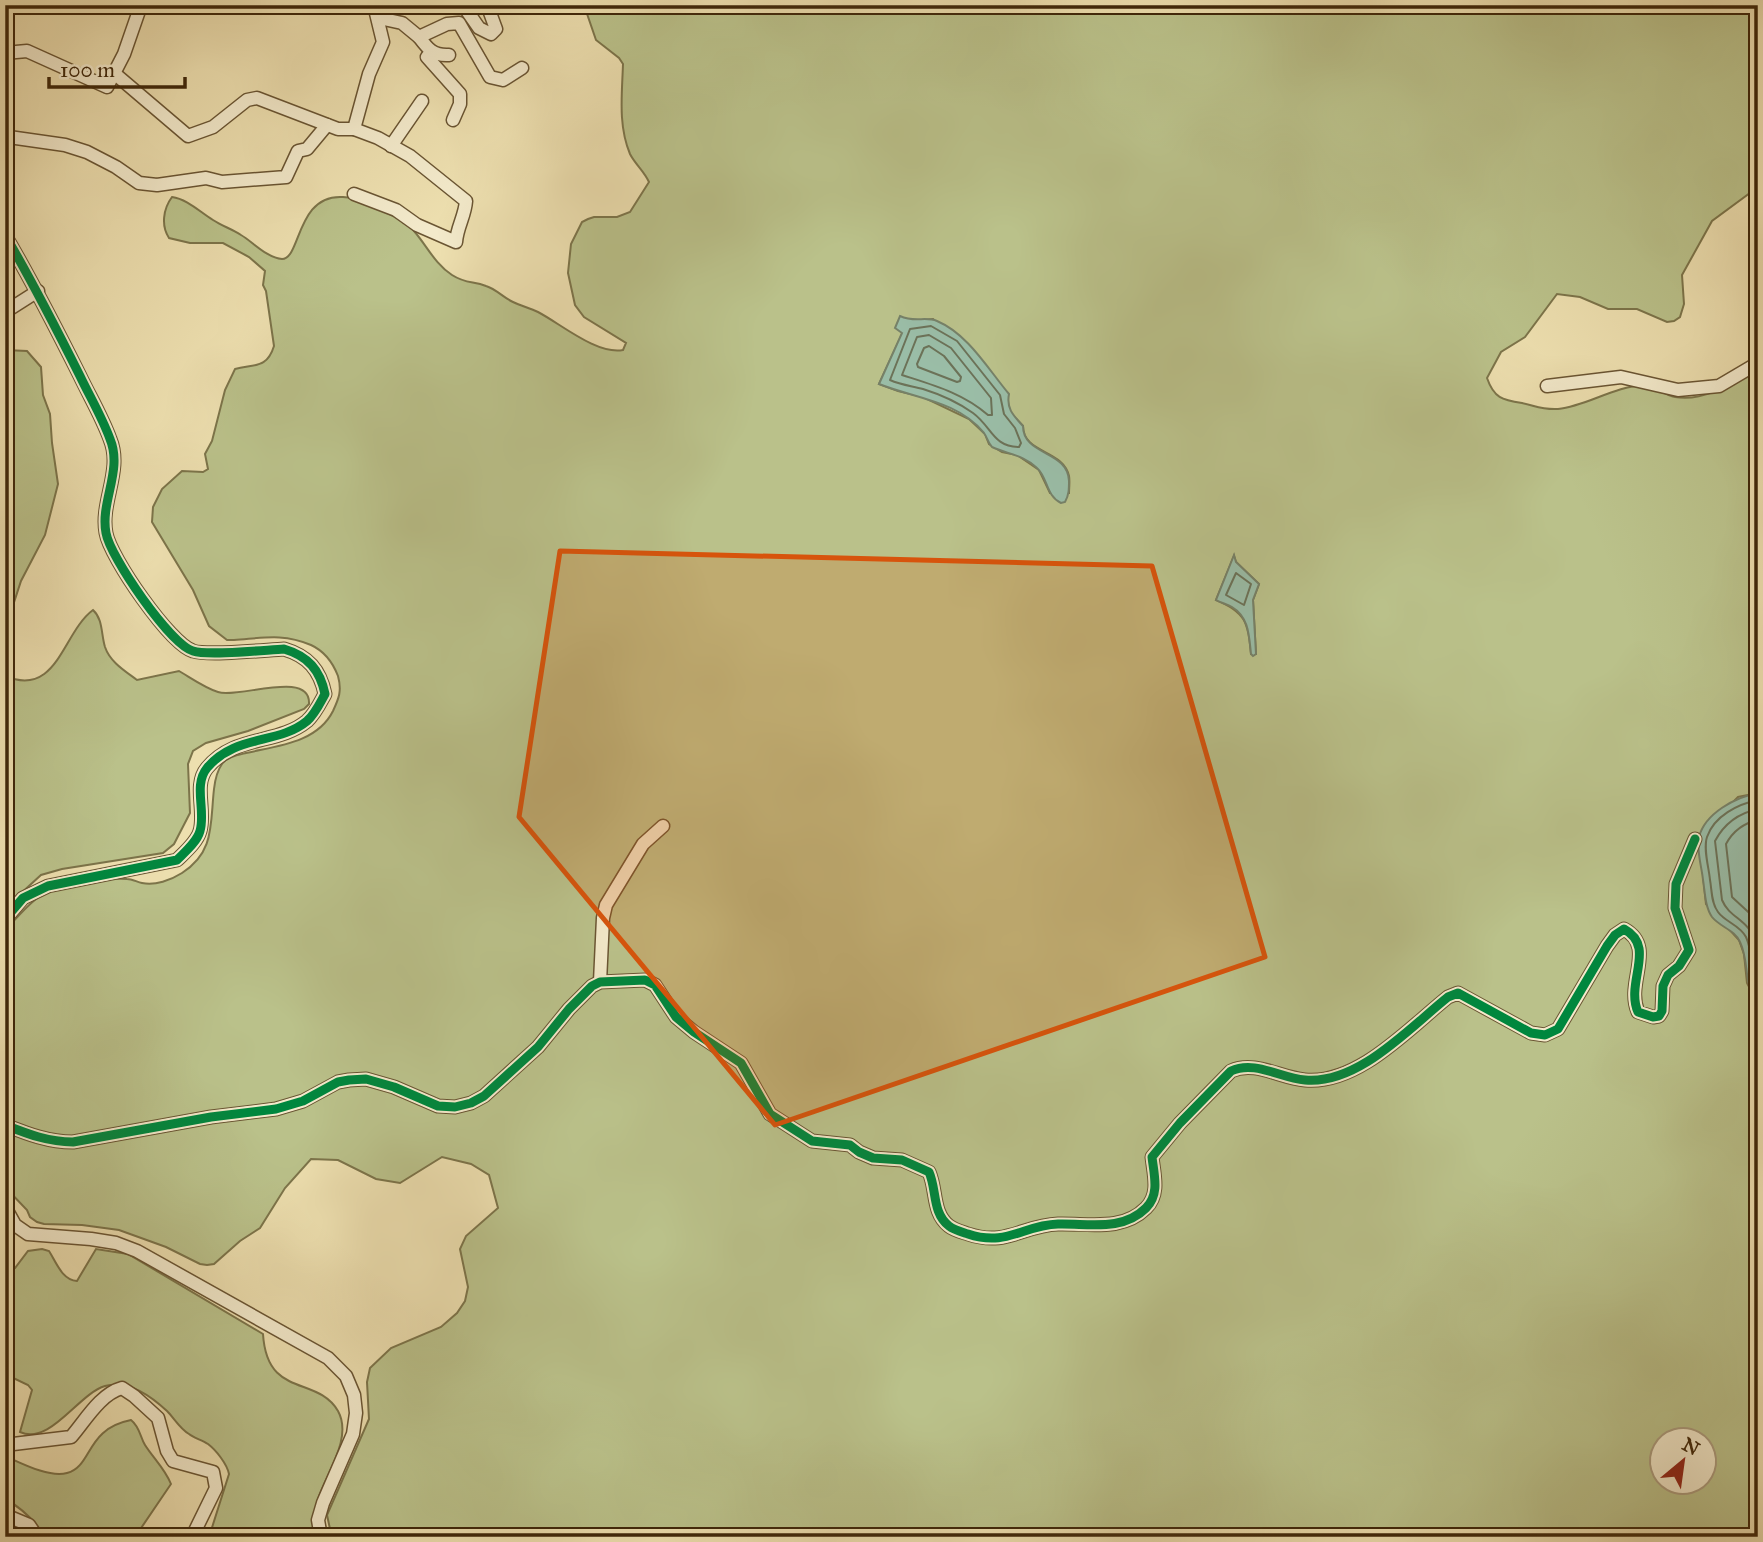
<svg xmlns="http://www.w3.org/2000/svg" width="1763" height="1542" font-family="'IM FELL Great Primer',serif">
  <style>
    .green { fill: #bac18a; stroke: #7c744a; stroke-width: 2; fill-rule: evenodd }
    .water { fill: #9abda7; stroke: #768168; stroke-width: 2 }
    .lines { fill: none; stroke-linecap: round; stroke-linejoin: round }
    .shore { stroke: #6c7258; stroke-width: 2 }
    .minor-casing { stroke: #6a5533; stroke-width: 15 }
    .minor { stroke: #f3eacb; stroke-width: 12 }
    .cycleway-casing { stroke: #f3eacb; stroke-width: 13 }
    .cycleway { stroke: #00873e; stroke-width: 9 }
    .marked { fill: #d7540c; fill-opacity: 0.2; stroke: #d7540c; stroke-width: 5; stroke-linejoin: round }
  </style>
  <rect width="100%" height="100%" fill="#eddfaf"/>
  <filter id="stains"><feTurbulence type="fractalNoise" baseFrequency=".00286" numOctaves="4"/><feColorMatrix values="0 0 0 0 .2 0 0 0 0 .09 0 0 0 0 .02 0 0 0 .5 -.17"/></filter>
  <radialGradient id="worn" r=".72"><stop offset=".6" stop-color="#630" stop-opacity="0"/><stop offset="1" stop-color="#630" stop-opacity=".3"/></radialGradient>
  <g class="green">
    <path d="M584 5H1758V187L1712 221 1682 275 1684 304 1680 317 1674 321 1667 322 1637 309H1608L1580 297 1557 294 1525 337 1501 352 1487 378C1494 398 1502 400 1522 403 1536 406 1542 410 1558 409 1588 406 1613 386 1646 385 1656 385 1664 396 1675 397 1707 402 1732 382 1758 366V793L1738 797 1699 837 1706 904 1739 940 1744 954 1747 983 1758 1004V1537H508C496 1531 483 1529 472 1537H337L330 1529 327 1515 369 1419 367 1382 370 1368 391 1348 441 1327 457 1313 465 1301 468 1287 460 1249 466 1236 498 1208 489 1175 471 1164 442 1157 400 1183 376 1179 338 1160 311 1159 285 1188 260 1228 240 1241 214 1264 207 1265 200 1264 166 1247 119 1230 82 1225 44 1224 37 1222 30 1217 27 1210 5 1187V930C19 916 34 896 53 889 71 882 107 878 127 879 132 879 137 882 142 883 155 886 171 880 182 873 215 852 210 824 214 789 215 780 217 771 222 764 227 757 238 755 246 753 277 746 317 743 333 711 339 698 342 691 338 676 333 663 324 651 311 645 283 633 263 638 234 640H227L209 626 193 590 152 522 153 507 162 489 182 471 203 472 208 469 205 454 212 441 225 390 235 369C254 364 267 369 274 346L266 291 263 285 265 271 249 257 223 243H190L169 238C161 226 163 209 172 197 187 199 200 212 213 220 222 226 232 229 241 235 253 242 267 258 282 259 301 259 296 194 343 197 349 198 354 197 359 200 373 206 405 219 414 231 427 246 435 264 452 275 466 284 473 281 486 286 496 289 504 298 513 302 521 306 530 308 538 312 561 324 597 355 623 350L626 343 584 317 575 305 568 273 571 244 582 222 588 219 594 217H617L630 212 649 182C644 171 635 164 630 154 618 125 622 95 623 64L619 58 596 40ZM933 319 1007 398 1010 412 1023 426C1023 454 1063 449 1069 476 1070 481 1069 488 1069 493H1050L1039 470 1017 455 1002 452 989 444 985 434 969 419 923 397 898 391 879 384 903 332 911 321ZM1234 556 1236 562 1259 584 1253 600 1256 654H1251C1248 623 1246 612 1216 600ZM1662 1440H1704V1482H1662Z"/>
    <polygon points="5,350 27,351 41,367 43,395 50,414 52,443 58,484 45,535 21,581 5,630"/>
    <path d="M93 610C103 619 101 634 105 647 110 662 125 671 137 680L179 671C191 678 205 688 218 692 238 699 311 669 309 704L304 709 248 731 206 743 193 751 188 764 190 813 174 844 163 853 62 869 41 875 5 908V676C58 698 62 633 93 610Z"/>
    <path d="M42 1249 49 1251C56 1262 62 1280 77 1281L96 1249 128 1254 263 1334C267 1399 317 1375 338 1411 353 1438 326 1474 318 1499 314 1512 314 1523 314 1537H209L229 1474C227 1464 216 1450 208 1444 202 1440 194 1438 189 1434 180 1429 174 1418 167 1411 151 1396 128 1379 105 1386 78 1394 50 1446 20 1432L32 1390 28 1385 5 1374V1269L15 1268 28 1251Z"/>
    <path d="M131 1420C140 1427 140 1437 145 1445 154 1459 165 1469 171 1484L135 1537H45C35 1521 22 1508 5 1499V1456C21 1463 49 1478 67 1473 93 1466 85 1429 131 1420Z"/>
  </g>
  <g class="water">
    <path d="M900 316C915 323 925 316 937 321 968 334 988 369 1009 394 1006 409 1014 416 1023 426 1023 456 1068 450 1069 481 1069 489 1069 495 1065 502L1061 503C1046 496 1048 478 1037 468 1024 455 1007 454 992 447 988 443 987 437 984 433 958 401 914 398 879 384L902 333 895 328Z"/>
    <path d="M1234 555 1236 562 1259 584 1253 600 1256 654 1253 656 1251 654C1249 636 1249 617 1232 607 1227 604 1221 603 1216 600Z"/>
    <path d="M1758 793V1004C1742 980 1750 964 1740 942 1735 930 1720 927 1712 917 1705 907 1705 892 1703 880 1702 868 1696 849 1699 837 1705 813 1736 797 1758 793Z"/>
  </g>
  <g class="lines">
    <g class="shore">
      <path d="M931 326 957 341 1000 395 1004 414 1015 428 1021 443 1019 447C993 447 992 427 973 413 959 403 939 394 923 389 912 386 901 385 890 380L910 329Z"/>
      <path d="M929 335 951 348 991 398 992 415H988C963 393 933 385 902 375L917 337Z"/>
      <polygon points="929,346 944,356 961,377 960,381 957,382 918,367 917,364 924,348"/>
      <polygon points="1236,573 1251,584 1244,605 1226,595"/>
      <path d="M1758 800C1738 804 1714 816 1707 837 1703 849 1709 868 1710 880 1712 890 1711 903 1718 912 1725 922 1740 925 1746 937 1754 954 1750 973 1758 990"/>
      <path d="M1758 809C1739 813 1724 824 1715 841L1722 900C1730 919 1748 918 1758 945"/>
      <path d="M1758 820C1744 823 1733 831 1726 844L1732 897 1758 921"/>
    </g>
    <g class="minor-casing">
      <g id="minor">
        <polyline points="463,5 479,28 491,34 496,29 489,10 491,5"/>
        <polyline points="379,18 402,23 419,37 447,24 459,23 490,77 503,80 522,68"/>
        <path d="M419 37C428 49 433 56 449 55"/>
        <polyline points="431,52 427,57 460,94 460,104 453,120"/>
        <polyline points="5,53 27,51 107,87 124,54 141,5"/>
        <path d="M114 73 188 136 213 127 247 100 257 98 338 129H354L378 138 410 156 466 201C465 216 457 227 456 242L417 225 396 210 354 194"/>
        <polyline points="354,129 369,74 383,42 374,5"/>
        <polyline points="5,139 9,137 65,145 87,152 116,167 139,183 157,185 206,178 222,182 286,177 298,151 307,149 327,125"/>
        <polyline points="391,146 422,101"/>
        <path d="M5 235C32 281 56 328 80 376 90 397 102 417 110 439 123 470 100 502 106 533 110 557 170 644 193 651 208 656 265 650 284 649 308 656 320 670 325 694 320 703 315 714 307 721 278 745 235 734 207 768 193 785 206 811 200 831 197 842 185 852 177 860L48 886 23 898 5 919"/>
        <polyline points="5,312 38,291"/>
        <polyline points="1547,386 1621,377 1678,390 1719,386 1758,363"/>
        <polyline points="600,982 603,918 606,905 643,844 663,826"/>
        <path d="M5 1125C28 1134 48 1142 73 1142L211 1117 276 1109 303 1101 338 1082 349 1080 366 1079 394 1087 438 1106 455 1107 471 1103 484 1096 538 1047 569 1009 592 986 600 982 645 980 655 985 676 1017 694 1032 741 1063 770 1114 812 1141 850 1145 859 1152 873 1158 902 1160 929 1172C937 1190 932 1213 949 1226 954 1230 962 1232 968 1234 1007 1247 1023 1225 1058 1224 1088 1223 1122 1232 1146 1208 1160 1194 1154 1175 1152 1157L1180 1123 1231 1071C1255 1060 1280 1078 1305 1080 1358 1085 1409 1028 1448 997L1458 993 1531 1033 1545 1035 1558 1029 1607 946 1615 935 1624 929C1657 947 1625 982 1638 1012L1653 1017 1659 1016 1662 1011 1663 986 1668 975 1679 966 1689 950 1675 908 1676 884 1695 839"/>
        <polyline points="5,1207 15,1225 28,1234 91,1239 116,1243 137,1251 328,1358 346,1376 354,1395 356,1413 353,1434 323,1503 318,1520 321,1537"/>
        <path d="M5 1445 71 1437C85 1421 100 1394 122 1388L134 1396 158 1418 167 1451 173 1461 213 1472 216 1488 192 1537"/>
        <polyline points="5,1515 29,1525 33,1531 31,1537"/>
      </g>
    </g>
    <use href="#minor" class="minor"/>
    <g class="cycleway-casing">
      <g id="cycleway">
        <path d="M5 235C32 281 56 328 80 376 90 397 102 417 110 439 123 470 100 502 106 533 110 557 170 644 193 651 208 656 265 650 284 649 308 656 320 670 325 694 320 703 315 714 307 721 278 745 235 734 207 768 193 785 206 811 200 831 197 842 185 852 177 860L48 886 23 898 5 919"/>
        <path d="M5 1125C28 1134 48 1142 73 1142L211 1117 276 1109 303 1101 338 1082 349 1080 366 1079 394 1087 438 1106 455 1107 471 1103 484 1096 538 1047 569 1009 592 986 600 982 645 980 655 985 676 1017 694 1032 741 1063 770 1114 812 1141 850 1145 859 1152 873 1158 902 1160 929 1172C937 1190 932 1213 949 1226 954 1230 962 1232 968 1234 1007 1247 1023 1225 1058 1224 1088 1223 1122 1232 1146 1208 1160 1194 1154 1175 1152 1157L1180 1123 1231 1071C1255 1060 1280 1078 1305 1080 1358 1085 1409 1028 1448 997L1458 993 1531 1033 1545 1035 1558 1029 1607 946 1615 935 1624 929C1657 947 1625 982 1638 1012L1653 1017 1659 1016 1662 1011 1663 986 1668 975 1679 966 1689 950 1675 908 1676 884 1695 839"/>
      </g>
    </g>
    <use href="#cycleway" class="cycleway"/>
  </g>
  <path class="marked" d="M560 551 1152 566 1265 957 775 1125 519 817Z"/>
  <rect width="1763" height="1542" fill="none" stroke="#eddfaf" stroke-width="28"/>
  <rect x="7" y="7" width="1749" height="1528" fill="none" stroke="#3f270a" stroke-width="3.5"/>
  <rect x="14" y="14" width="1735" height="1514" fill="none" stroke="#3f270a" stroke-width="2"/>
  <g transform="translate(1683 1461) rotate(29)"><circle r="33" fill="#f3eacb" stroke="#ab9c7e" stroke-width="2"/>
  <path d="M0-5L12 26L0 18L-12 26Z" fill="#8f2418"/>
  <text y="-10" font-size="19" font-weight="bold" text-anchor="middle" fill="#3f270a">N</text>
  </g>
  <path d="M49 77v10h136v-10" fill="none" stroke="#3f270a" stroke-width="3.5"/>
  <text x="60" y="77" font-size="21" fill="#3f270a" stroke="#f3eacb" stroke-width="5" paint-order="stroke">100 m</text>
  <rect width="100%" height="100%" filter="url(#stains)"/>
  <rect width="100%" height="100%" fill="url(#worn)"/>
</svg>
